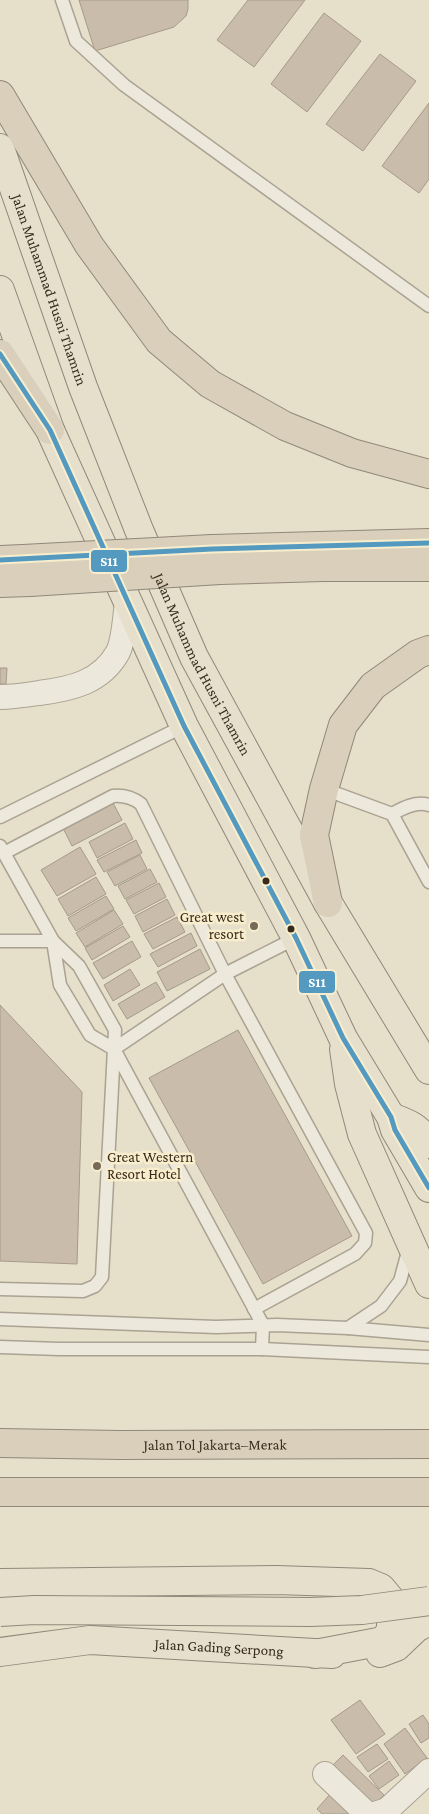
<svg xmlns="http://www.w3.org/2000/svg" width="429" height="1814" font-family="'Crimson Pro',serif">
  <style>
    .building { fill: #c9bcaa; stroke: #a69a88 }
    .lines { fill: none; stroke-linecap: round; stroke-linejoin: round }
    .service-casing { stroke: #aaa293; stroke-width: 15 }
    .minor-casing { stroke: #aaa293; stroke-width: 26 }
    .primary-casing { stroke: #90887a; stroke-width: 30 }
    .motorway-casing { stroke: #90887a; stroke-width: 30 }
    .service { stroke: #ede8dc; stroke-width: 12 }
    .minor { stroke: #ede8dc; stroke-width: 24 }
    .primary { stroke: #e5dfcc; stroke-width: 28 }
    .motorway { stroke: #d9cfba; stroke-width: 28 }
    .primary-bridge-casing { stroke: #90887a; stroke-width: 30; stroke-linecap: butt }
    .motorway-bridge-casing { stroke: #90887a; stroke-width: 30; stroke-linecap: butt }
    .primary-bridge { stroke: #e5dfcc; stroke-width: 28 }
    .motorway-bridge { stroke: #d9cfba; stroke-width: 28 }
    .bus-1-casing { stroke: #f8eecd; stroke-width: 9 }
    .bus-1 { stroke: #549ac0; stroke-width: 5 }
    .bus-dot { fill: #392b1b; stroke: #f8eecd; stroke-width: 2 }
    .poi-dot { fill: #766a58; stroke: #f8eecd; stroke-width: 2 }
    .labels { text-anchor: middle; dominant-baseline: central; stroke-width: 5; stroke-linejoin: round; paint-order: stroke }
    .street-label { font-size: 15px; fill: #392b1b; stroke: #f8eecd }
    .poi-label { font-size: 15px; fill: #392b1b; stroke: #f8eecd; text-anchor: end }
    .line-badge { stroke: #f8eecd; stroke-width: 2 }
    .badge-label { font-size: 14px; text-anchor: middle; font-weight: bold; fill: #fff }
  </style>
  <rect width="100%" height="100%" fill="#e6dfc9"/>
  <g class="building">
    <polygon points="79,0 188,0 188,9 186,16 174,27 95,51"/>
    <polygon points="248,0 305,0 254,67 217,40"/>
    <polygon points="324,13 361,41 307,112 271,84"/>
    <polygon points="380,54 416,81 363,151 326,124"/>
    <polygon points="429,103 429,179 419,193 382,166"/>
    <polygon points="0,668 7,668 6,684 0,684"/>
    <polygon points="113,803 122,820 72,846 63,828"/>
    <polygon points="125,823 133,839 97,858 89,842"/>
    <polygon points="136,840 142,853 104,872 97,860"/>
    <polygon points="80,847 96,874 57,896 41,870"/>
    <polygon points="140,855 147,869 115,886 107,872"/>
    <polygon points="150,869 157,882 125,899 118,886"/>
    <polygon points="96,877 106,894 68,916 58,899"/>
    <polygon points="159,883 166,897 134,914 126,900"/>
    <polygon points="106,896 114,909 76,931 68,918"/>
    <polygon points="167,899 175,915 143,932 135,916"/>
    <polygon points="114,910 123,924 85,947 76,933"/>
    <polygon points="177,917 185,932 153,949 144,934"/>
    <polygon points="123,926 130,937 92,960 85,948"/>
    <polygon points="191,933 197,946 158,967 150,954"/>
    <polygon points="132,941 141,957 103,979 93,963"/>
    <polygon points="200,949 210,969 167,991 157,972"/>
    <polygon points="130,969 140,985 113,1001 104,985"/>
    <polygon points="156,982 165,997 127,1019 118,1004"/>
    <polygon points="0,1005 82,1092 77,1264 0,1261"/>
    <polygon points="238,1030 352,1236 263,1284 149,1078"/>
    <polygon points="360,1700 385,1734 356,1754 331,1720"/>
    <polygon points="423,1715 429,1724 429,1738 421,1743 409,1724"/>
    <polygon points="405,1728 427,1758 405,1774 384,1744"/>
    <polygon points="377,1744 388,1759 368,1772 357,1757"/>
    <polygon points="343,1755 384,1795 366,1813 325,1773"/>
    <polygon points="389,1761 399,1775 379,1789 369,1776"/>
    <polygon points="332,1792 357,1814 322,1814 317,1809"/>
  </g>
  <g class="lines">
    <g class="service-casing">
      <g id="service">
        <polyline points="62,0 76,41 124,85 429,306"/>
        <polyline points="324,789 392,814 429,882"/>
        <path d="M392 814C403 808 416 801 429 805"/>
        <polyline points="0,817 184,726"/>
        <polyline points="0,846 53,941 79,966 115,1030 102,1277 95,1286 83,1291 0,1289"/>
        <path d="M4 853 113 796C124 795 132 797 141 804L225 974 366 1233 365 1243 355 1254 254 1309"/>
        <polyline points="0,941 53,941"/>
        <polyline points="53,941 60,985 90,1035 114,1049 263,1325 262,1349"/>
        <polyline points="114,1049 225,974 296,938"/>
        <polyline points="0,1319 216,1327 277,1325 348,1328 429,1335"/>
        <polyline points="348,1328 381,1306 400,1281 409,1248"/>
        <polyline points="0,1347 59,1349 262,1349 429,1357"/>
      </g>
    </g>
    <g class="minor-casing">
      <g id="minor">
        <path d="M0 697C13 697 26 695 39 693 70 689 101 683 118 652 124 640 125 616 127 603"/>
        <polyline points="325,1774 367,1814"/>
        <polyline points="375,1814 387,1810 429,1771"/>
      </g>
    </g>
    <g class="primary-casing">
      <g id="primary">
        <path id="s1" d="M0 148 83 387 139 530 194 657 328 903 429 1070"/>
        <polyline points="0,290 50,430 184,726 296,938 343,1038 391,1117 395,1130 429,1188"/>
        <polyline points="344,1049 349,1084 362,1134 429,1284"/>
        <path d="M391 1117C410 1124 418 1127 429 1144"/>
        <polyline points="0,1583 276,1580 369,1583 381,1588 391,1600 391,1631 383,1641 315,1654"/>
        <path id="s2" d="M0 1652 90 1640 332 1654"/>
        <polyline points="380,1653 396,1647 416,1628 429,1621"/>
      </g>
    </g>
    <g class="motorway-casing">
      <g id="motorway">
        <polyline points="0,95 89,245 159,341 210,384 285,426 352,453 429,474"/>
        <polyline points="0,354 50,430"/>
        <polyline points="212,549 429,543"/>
        <polyline points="0,560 23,559"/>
        <polyline points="220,570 323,567 429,567"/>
        <polyline points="0,583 30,582"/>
        <polyline points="328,903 314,835 324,789 343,725 373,686 418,654 429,650"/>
        <path id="s3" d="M0 1443 120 1445 429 1444"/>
        <polyline points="0,1492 429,1492"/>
      </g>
    </g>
    <use href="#service" class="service"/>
    <use href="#minor" class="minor"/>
    <use href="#primary" class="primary"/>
    <use href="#motorway" class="motorway"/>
    <g class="primary-bridge-casing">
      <polyline id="primary-bridge" points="0,1612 34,1610 310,1612 362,1610 429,1601"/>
    </g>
    <g class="motorway-bridge-casing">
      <g id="motorway-bridge">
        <polyline points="23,559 212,549"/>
        <polyline points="30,582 220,570"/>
      </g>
    </g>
    <use href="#primary-bridge" class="primary-bridge"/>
    <use href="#motorway-bridge" class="motorway-bridge"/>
    <g class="bus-1-casing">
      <g id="bus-1">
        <polyline points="0,354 50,430 184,726 296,938 343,1038 391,1117 395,1130 429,1188"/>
        <polyline points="0,560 212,549 429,543"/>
      </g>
    </g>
    <use href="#bus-1" class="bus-1"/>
  </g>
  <g class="bus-dot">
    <circle cx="266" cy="881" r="4.5"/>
    <circle cx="291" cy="929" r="4.5"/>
  </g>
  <g class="poi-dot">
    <circle cx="254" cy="926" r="5"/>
    <circle cx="97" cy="1166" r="5"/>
  </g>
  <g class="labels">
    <g class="street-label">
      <text stroke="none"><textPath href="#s1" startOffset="150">Jalan Muhammad Husni Thamrin</textPath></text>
      <text stroke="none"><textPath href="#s1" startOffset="555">Jalan Muhammad Husni Thamrin</textPath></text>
      <text stroke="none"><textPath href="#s3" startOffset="215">Jalan Tol Jakarta–Merak</textPath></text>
      <text stroke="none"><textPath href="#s2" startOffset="220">Jalan Gading Serpong</textPath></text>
    </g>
    <g class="poi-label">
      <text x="244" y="917">Great west<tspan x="244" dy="17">resort</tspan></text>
      <text x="107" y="1157" text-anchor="start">Great Western<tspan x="107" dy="17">Resort Hotel</tspan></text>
    </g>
  </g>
  <g class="line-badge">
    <rect x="90" y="549" width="38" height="24" rx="5" fill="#549ac0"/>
    <rect x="298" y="970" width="38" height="24" rx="5" fill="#549ac0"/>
  </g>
  <g class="badge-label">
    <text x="109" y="566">S11</text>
    <text x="317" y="987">S11</text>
  </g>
</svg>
